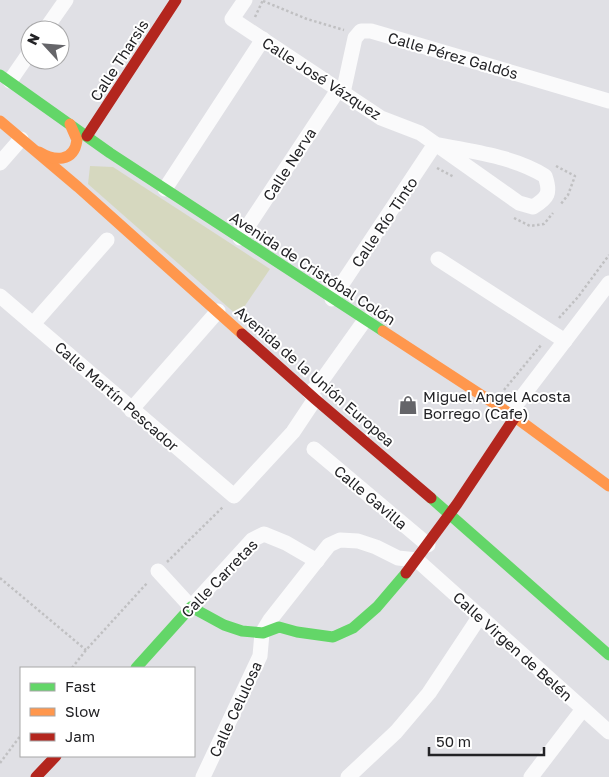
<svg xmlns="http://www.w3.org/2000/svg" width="609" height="777" font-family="'Golos Text',sans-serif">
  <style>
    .green { fill: #d6d8bf }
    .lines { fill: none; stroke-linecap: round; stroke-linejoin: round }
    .path { stroke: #c0c0c2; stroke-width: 2.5; stroke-dasharray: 2.5 2.5; stroke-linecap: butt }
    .street { stroke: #fafafb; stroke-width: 15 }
    .fast { stroke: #63d668; stroke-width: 11 }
    .slow { stroke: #ff974d; stroke-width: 11 }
    .jam { stroke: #b3261e; stroke-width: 11 }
    .labels { text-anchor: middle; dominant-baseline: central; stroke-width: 4; stroke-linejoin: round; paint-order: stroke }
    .street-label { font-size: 15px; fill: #232326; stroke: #fff }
    .poi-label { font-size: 15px; fill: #232326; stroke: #fff; text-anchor: start }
  </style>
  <rect width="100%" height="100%" fill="#e0e0e5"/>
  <polygon class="green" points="90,166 113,167 270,269 238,316 88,184"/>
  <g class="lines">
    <g class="path">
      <polyline points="263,1 307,19 344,30"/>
      <polyline points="255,17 263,0"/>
      <polyline points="556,166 575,176 568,195 560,205"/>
      <polyline points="437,168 454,177"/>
      <polyline points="514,218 530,226 544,224 553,213"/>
      <polyline points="559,318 578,297 609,255"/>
      <polyline points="504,390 542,344"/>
      <polyline points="167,562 224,506"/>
      <polyline points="0,578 86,650"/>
      <polyline points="72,668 86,650 148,582"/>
      <polyline points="0,763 21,735"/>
    </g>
    <g class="street">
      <path d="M245 0 232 19 381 118 420 133 519 203 533 207C548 198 551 193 545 176 513 156 472 152 435 144"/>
      <polyline points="45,30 66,0"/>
      <polyline points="10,81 30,52"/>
      <polyline points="343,93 355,38 361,31 371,31 609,101"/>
      <polyline points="0,163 21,139"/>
      <polyline points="165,189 263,39"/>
      <polyline points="240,238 338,90"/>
      <polyline points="438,259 565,341"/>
      <polyline points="0,296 234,496 293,432 315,399"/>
      <polyline points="332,299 435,144"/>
      <polyline points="33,324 107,240"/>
      <polyline points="310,393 320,383 365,320"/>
      <polyline points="131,410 218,311"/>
      <polyline points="509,414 609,283"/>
      <polyline points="314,449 428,545"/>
      <polyline points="158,571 191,607 252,540 264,534 286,543 317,561"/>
      <polyline points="203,777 260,656 262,633 270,620 329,545 340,540 358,541 376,547 398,558 417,560 609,732"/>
      <polyline points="348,777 396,732 429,693 480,616"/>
      <polyline points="531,777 583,709"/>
    </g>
    <g class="fast">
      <polyline points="0,75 110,153 383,331"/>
      <polyline points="431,498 609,655"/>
      <polyline points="136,668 191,607 224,625 242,631 263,633 279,627 297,632 333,637 353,628 377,607 406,573"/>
    </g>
    <g class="slow">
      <polyline points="0,121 78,187 242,334"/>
      <path d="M39 152C54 161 74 163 77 140L70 124"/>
      <polyline points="383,331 515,417 609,486"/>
    </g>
    <g class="jam">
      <polyline points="87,136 176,0"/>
      <polyline points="242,334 315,399 431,498"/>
      <polyline points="406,573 457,504 515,417"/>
      <polyline points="36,777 56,756"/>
    </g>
  </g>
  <defs>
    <g id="shop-bare" transform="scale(1.5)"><path d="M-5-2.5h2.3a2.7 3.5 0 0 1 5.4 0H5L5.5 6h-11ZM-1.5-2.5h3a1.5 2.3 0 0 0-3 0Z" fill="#656569" stroke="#fff" stroke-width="2.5" paint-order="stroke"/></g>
  </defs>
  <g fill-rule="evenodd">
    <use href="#shop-bare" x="408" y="405"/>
  </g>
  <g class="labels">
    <g class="street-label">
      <text transform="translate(453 55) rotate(16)">Calle Pérez Galdós</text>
      <text transform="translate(119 60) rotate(-57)">Calle Tharsis</text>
      <text transform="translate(322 78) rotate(33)">Calle José Vázquez</text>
      <text transform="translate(289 164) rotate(-57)">Calle Nerva</text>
      <text transform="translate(384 222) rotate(-56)">Calle Río Tinto</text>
      <text transform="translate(313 268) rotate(33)">Avenida de Cristóbal Colón</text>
      <text transform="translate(315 376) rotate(41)">Avenida de la Unión Europea</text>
      <text transform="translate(117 396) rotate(41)">Calle Martín Pescador</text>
      <text transform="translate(371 497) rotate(40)">Calle Gavilla</text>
      <text transform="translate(219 578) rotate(-46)">Calle Carretas</text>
      <text transform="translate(513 646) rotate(42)">Calle Virgen de Belén</text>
      <text transform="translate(235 709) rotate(-65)">Calle Celulosa</text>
    </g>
    <g class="poi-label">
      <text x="423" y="396">Miguel Angel Acosta<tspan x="423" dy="17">Borrego (Cafe)</tspan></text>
    </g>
  </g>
  <rect x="20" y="667" width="175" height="90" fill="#ffffff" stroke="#a7a7a8"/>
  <rect x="30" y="683" width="25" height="8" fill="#63d668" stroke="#a7a7a8"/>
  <text x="65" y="692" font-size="15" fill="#232326">Fast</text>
  <rect x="30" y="708" width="25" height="8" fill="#ff974d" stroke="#a7a7a8"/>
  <text x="65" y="717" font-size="15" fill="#232326">Slow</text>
  <rect x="30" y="733" width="25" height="8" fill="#b3261e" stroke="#a7a7a8"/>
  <text x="65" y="742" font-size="15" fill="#232326">Jam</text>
  <g transform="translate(45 45) rotate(296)"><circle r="24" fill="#ffffff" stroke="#a7a7a8"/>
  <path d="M0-4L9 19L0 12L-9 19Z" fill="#656569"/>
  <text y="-8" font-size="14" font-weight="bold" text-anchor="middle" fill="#232326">N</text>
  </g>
  <path d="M429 747v8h115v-8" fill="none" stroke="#232326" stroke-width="2.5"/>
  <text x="436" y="747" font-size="15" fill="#232326" stroke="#ffffff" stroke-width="4" paint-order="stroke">50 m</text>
</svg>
